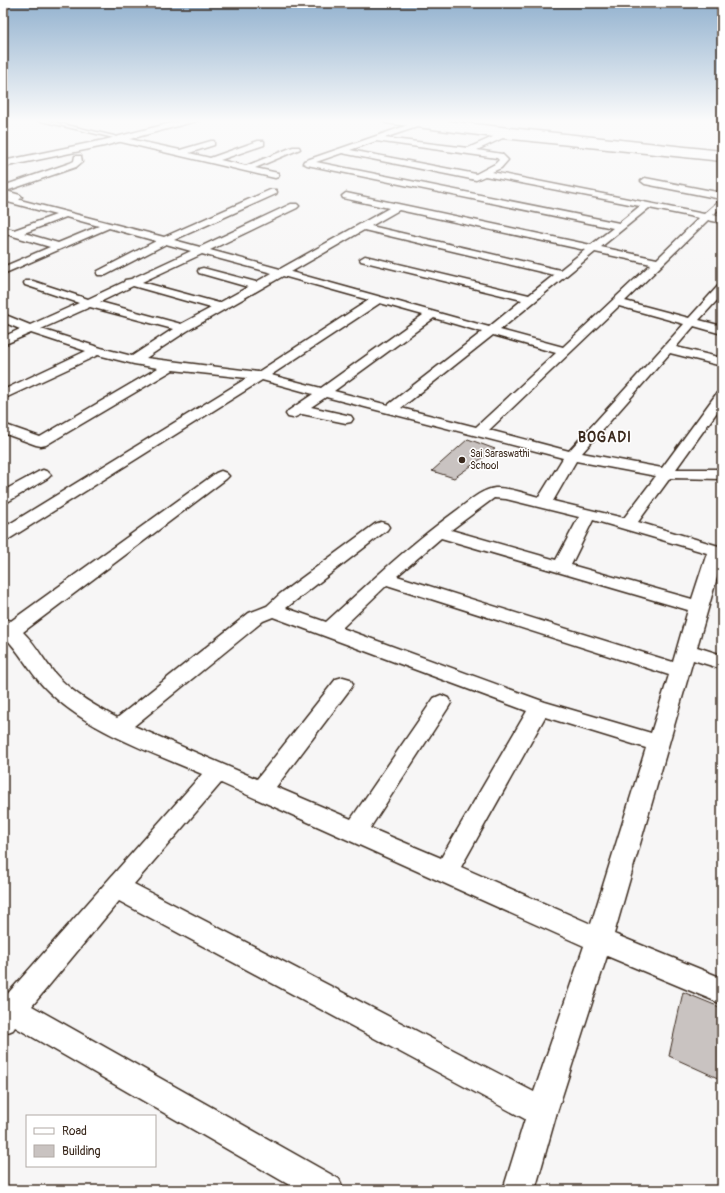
<svg xmlns="http://www.w3.org/2000/svg" width="725" height="1193" font-family="Pangolin,sans-serif">
  <style>
    .building { fill: #c9c3c1; stroke: #3b2a1e }
    .lines { fill: none; stroke-linecap: round; stroke-linejoin: round }
    .service-casing { stroke: #3b2a1e; stroke-width: 3 }
    .minor-casing { stroke: #3b2a1e; stroke-width: 3 }
    .tertiary-casing { stroke: #3b2a1e; stroke-width: 3 }
    .secondary-casing { stroke: #3b2a1e; stroke-width: 3 }
    .trunk-casing { stroke: #3b2a1e; stroke-width: 3 }
    .service { fill: #fff; fill-rule: evenodd }
    .minor { fill: #fff; fill-rule: evenodd }
    .tertiary { fill: #fff; fill-rule: evenodd }
    .secondary { fill: #fff; fill-rule: evenodd }
    .trunk { fill: #fff; fill-rule: evenodd }
    .poi-dot { fill: #3b2a1e; stroke: #fff; stroke-width: 1.5 }
    .labels { text-anchor: middle; dominant-baseline: central; stroke-width: 3; stroke-linejoin: round; paint-order: stroke }
    .poi-label { font-size: 10px; fill: #3b2a1e; stroke: #fff; text-anchor: start }
    .district-label { font-size: 14px; font-weight: bold; letter-spacing: 1px; fill: #3b2a1e; stroke: #fff }
  </style>
  <rect width="100%" height="100%" fill="#f7f6f6"/>
  <filter id="ink" filterUnits="userSpaceOnUse"><feTurbulence type="fractalNoise" baseFrequency=".025" numOctaves="2"/><feDisplacementMap in="SourceGraphic" scale="8" xChannelSelector="R" yChannelSelector="G"/><feConvolveMatrix kernelMatrix="1 2 1 2 8 2 1 2 1" color-interpolation-filters="sRGB"/></filter>
  <g filter="url(#ink)">
    <g class="building">
      <polygon points="468,439 495,449 454,478 432,471"/>
      <polygon points="683,992 722,1008 722,1080 669,1056"/>
    </g>
    <g class="lines">
      <g class="service-casing">
        <polygon id="service" points="45,120 114,136 116,137 114,138 37,120"/>
      </g>
      <g class="minor-casing">
        <g id="minor">
          <path d="M414 123H417V127L384 138 468 148 502 133H505V137L477 150 502 154 508 160 501 168 492 172 704 214 721 199 645 184 641 181 645 178 722 193V206L713 215 722 217V223L708 220 625 301 689 318 718 286 722 285V295L699 320 722 326V334L694 326 676 347 722 358V366L670 353 582 453 662 468 717 393 722 392V405L676 469H722V479L670 478 638 522 722 547V560L697 647 722 655V669L693 660 614 934 722 978V1004L607 956 557 1112 535 1190H503L525 1119 119 901 32 1006 339 1179 344 1190H298L15 1027 13 1030 3 1034V999L202 774C149 751 85 730 45 688 29 671 20 652 3 635V618L11 621 216 473 221 471 226 473 229 476 226 479 23 632C37 645 45 664 59 678 76 695 95 706 117 718L249 613 267 606 280 594 375 524 381 522 387 524 389 527 387 530 286 608 326 622C368 584 409 545 456 511 467 503 480 490 495 488 509 487 526 494 539 497L563 458 326 397 311 407 351 416 353 419 351 422 346 423 302 414 293 418 288 417 286 414 288 411 313 394 262 380 9 539 3 540V528L247 378 173 370 46 445 41 446 36 445 3 433V424L40 437 158 368 134 364 98 355 3 399V390L86 351 31 333 3 345V337L20 329 3 322V314L30 325 79 303 25 285 24 283 25 281H33L88 299 124 282 125 280 131 279 191 251 166 244 106 275H98L97 273 98 271 156 241 109 228 3 274V267L50 247 3 233V227L14 230 56 215 8 202 6 200 9 198 3 196V186L70 163 74 161 75 156H81L82 162 76 167 6 191 20 195 22 197 19 200H20L164 237 270 190H276L277 192 276 194 174 240 200 247 291 204H297L299 206 297 208 210 250 280 269 389 208 343 198 342 196 346 193 591 245 613 228 307 165 303 163 304 161ZM376 141 497 158 499 160 495 164 476 174 350 150ZM342 153 476 180 485 176 640 206 619 223 316 162ZM649 208 699 218 657 259 601 247ZM399 210 585 250 560 270 371 226ZM66 217 99 226 58 243 24 233ZM364 230 554 275 529 295 365 256 360 259 361 261 522 300 489 327 291 272ZM595 252 651 264 563 347 500 330ZM202 254 272 273 256 282 203 268 199 269 198 271 199 273 248 287 219 303 142 282ZM283 276 369 300 258 372 146 358 187 331ZM133 286 211 308 181 324 100 302ZM380 303 423 315 321 388 271 375ZM619 306 684 324 569 451 489 430ZM90 307 173 329 132 356 101 348 41 329ZM434 318 482 332 388 405 334 391ZM493 335 556 353 476 427 401 408ZM576 461 656 476 624 518 553 501ZM494 498 506 499 579 517 556 560 451 530ZM593 520 707 553 692 599 571 565ZM441 538 688 610 673 662 397 576ZM387 585 669 675 651 733 545 702 342 628ZM273 617 527 711 441 858 370 828 448 708 451 703 448 698 441 695 434 698 351 819 276 787 350 689 353 684 350 679 343 677 336 679 257 779 134 726 263 621ZM545 717 646 748 591 924 461 867ZM221 783 584 946 534 1092 134 884Z"/>
          <polygon points="117,137 120,137 180,150 211,141 214,141 214,145 189,153 210,158 258,141 264,141 264,145 220,160 246,166 293,147 299,147 300,149 255,168 278,173 279,175 278,177 275,178 117,141"/>
          <polygon points="43,470 48,472 51,475 48,478 9,501 3,503 3,491 38,472"/>
        </g>
      </g>
      <g class="tertiary-casing">
        <polygon id="tertiary" points="382,120 411,120 502,132 722,155 722,161 502,138 386,123"/>
      </g>
      <g class="secondary-casing">
        <polygon id="secondary" points="183,120 200,120 104,146 3,167 3,161 104,140"/>
      </g>
      <g class="trunk-casing">
        <polygon id="trunk" points="404,120 437,120 722,151 722,157 408,123"/>
      </g>
      <use href="#service" class="service"/>
      <use href="#minor" class="minor"/>
      <use href="#tertiary" class="tertiary"/>
      <use href="#secondary" class="secondary"/>
      <use href="#trunk" class="trunk"/>
    </g>
  </g>
  <linearGradient id="sky" x2="0" y2="1"><stop stop-color="#93b2cf"/><stop offset="0.42" stop-color="#fbfbfb"/><stop offset="1" stop-color="#fbfbfb" stop-opacity="0"/></linearGradient>
  <rect width="725" height="288" fill="url(#sky)"/>
  <circle class="poi-dot" cx="462" cy="460" r="4"/>
  <g class="labels">
    <g class="poi-label">
      <text x="470" y="454">Sai Saraswathi<tspan x="470" dy="12">School</tspan></text>
    </g>
    <g class="district-label">
      <text x="605" y="437">BOGADI</text>
    </g>
  </g>
  <rect width="725" height="1193" fill="none" stroke="#fff" stroke-width="16"/>
  <rect x="8" y="8" width="709" height="1177" fill="none" stroke="#3b2a1e" stroke-width="1.5" filter="url(#ink)"/>
  <rect x="26" y="1115" width="130" height="52" fill="#ffffff" stroke="#b1aaa5"/>
  <rect x="34" y="1128" width="20" height="6" fill="#ffffff" stroke="#b1aaa5"/>
  <text x="62" y="1135" font-size="12" fill="#3b2a1e">Road</text>
  <rect x="34" y="1145" width="20" height="12" fill="#c9c3c1" stroke="#b1aaa5"/>
  <text x="62" y="1155" font-size="12" fill="#3b2a1e">Building</text>
</svg>
